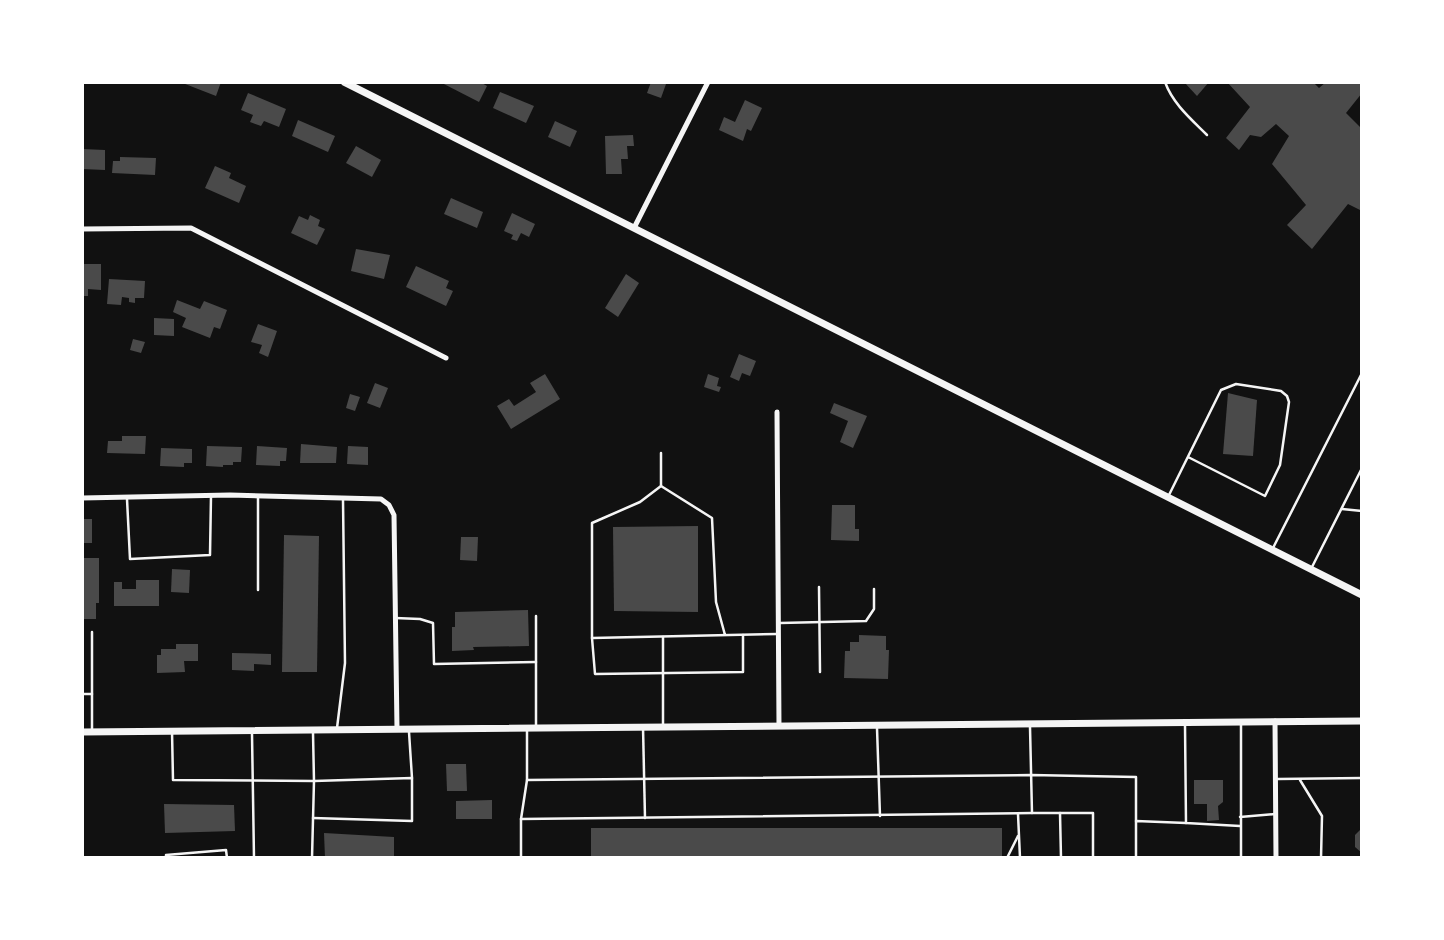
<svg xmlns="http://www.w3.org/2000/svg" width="1444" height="940" font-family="'Zilla Slab',serif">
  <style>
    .building { fill: #4a4a4a }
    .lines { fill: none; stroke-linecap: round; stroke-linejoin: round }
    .service { stroke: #f5f5f5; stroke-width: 2.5 }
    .minor { stroke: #f5f5f5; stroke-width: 5 }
    .tertiary { stroke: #f5f5f5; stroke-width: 7 }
  </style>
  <rect width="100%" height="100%" fill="#111"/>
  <g class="building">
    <polygon points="180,82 221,82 216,96"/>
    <polygon points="440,82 480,82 487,86 479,102"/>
    <polygon points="651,82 666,84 661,98 647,93"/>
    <polygon points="1184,82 1209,82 1197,96"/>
    <polygon points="1227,82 1313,82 1319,88 1326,82 1362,82 1362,93 1346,113 1362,129 1362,208 1360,210 1348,204 1312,249 1287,225 1306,205 1272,164 1289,136 1276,124 1261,137 1250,135 1239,150 1226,138 1250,107"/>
    <polygon points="500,92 534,106 526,123 493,108"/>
    <polygon points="248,93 286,109 279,127 264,121 261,126 250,122 253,115 241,110"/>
    <polygon points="745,100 762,108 751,131 747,129 743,141 719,130 724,117 735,122"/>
    <polygon points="298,120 335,136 328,152 292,136"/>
    <polygon points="555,121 577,131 570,147 548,137"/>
    <polygon points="633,135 634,146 627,146 628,159 621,159 622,174 606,174 605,136"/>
    <polygon points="356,146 381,160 372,177 346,163"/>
    <polygon points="82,149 105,150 105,170 82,169"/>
    <polygon points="120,157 156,158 155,175 112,173 113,161 120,161"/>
    <polygon points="215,166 231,173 229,178 246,186 239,203 205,188"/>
    <polygon points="451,198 483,212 477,228 444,214"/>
    <polygon points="512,213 535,224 529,237 521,233 517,241 511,239 513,235 504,231"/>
    <polygon points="310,215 320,220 318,226 325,229 317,245 291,233 299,216 308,220"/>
    <polygon points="356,249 390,255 384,279 351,271"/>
    <polygon points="83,264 101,264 101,290 88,289 88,296 82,296"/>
    <polygon points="416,266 449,281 446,288 453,291 446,306 406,287"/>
    <polygon points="626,274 639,283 618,317 605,308"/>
    <polygon points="109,279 145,281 144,298 135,298 135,303 129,302 129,298 122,297 121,305 107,304"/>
    <polygon points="177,300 200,309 204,301 227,310 220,329 214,327 210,338 182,327 186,318 173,312"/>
    <polygon points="154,318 174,319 174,336 154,335"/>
    <polygon points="258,324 277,331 268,357 259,353 262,345 251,342"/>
    <polygon points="133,339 145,342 141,353 130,350"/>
    <polygon points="739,354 756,361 750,376 742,373 739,381 730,377"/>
    <polygon points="545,374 560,399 511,429 497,406 509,399 514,406 536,392 530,383"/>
    <polygon points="708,374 719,378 717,386 721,387 719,392 704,387"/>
    <polygon points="375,383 388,388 380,408 367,403"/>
    <polygon points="1228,393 1257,400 1253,456 1223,454"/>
    <polygon points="350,394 360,397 355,411 346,408"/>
    <polygon points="834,403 867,416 853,448 840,442 848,421 830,413"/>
    <polygon points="122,436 146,436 145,454 107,453 108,441 122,441"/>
    <polygon points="301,444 337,447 336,463 300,463"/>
    <polygon points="207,446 242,447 241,462 233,462 233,465 223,465 223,467 206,466"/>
    <polygon points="257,446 287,448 286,461 280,461 280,466 256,465"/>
    <polygon points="348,446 368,447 368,465 347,464"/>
    <polygon points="161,448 192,449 192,463 184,463 184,467 160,466"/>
    <polygon points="832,505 855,505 855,529 859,529 859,541 831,540"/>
    <rect x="82" y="519" width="10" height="24"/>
    <polygon points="698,526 698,612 614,611 613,527"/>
    <polygon points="284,535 319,536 317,672 282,672"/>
    <polygon points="461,537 478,537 477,561 460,560"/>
    <polygon points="82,558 99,558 99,603 96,603 96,619 82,619"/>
    <polygon points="172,569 190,570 189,593 171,592"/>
    <polygon points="136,580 159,580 159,606 114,606 114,582 122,582 122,589 136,589"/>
    <polygon points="528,610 529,646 473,647 474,650 452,651 452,627 455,627 455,612"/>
    <polygon points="859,635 886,636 886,650 889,650 888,679 844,678 845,651 850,651 850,642 859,642"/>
    <polygon points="176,644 198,644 198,661 184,661 185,672 157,673 157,655 161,655 161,649 176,649"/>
    <polygon points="232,653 271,654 271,665 254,664 254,671 232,670"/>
    <polygon points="446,764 466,764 467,791 447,791"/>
    <polygon points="1194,780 1223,780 1223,802 1218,806 1219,820 1207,821 1207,804 1194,804"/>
    <polygon points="492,800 492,819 456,819 456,801"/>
    <polygon points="164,804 234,805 235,831 165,833"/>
    <rect x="591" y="828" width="411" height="30"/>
    <polygon points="1362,828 1362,853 1355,847 1355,835"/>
    <polygon points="324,833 394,837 394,858 325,858"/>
  </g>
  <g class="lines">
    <g class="service">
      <path d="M1165 82C1173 104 1191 119 1207 135"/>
      <polyline points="661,453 661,486"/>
      <polyline points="258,496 258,590"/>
      <polyline points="1168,497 1221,390 1236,384 1281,391 1287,396 1289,402 1280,465 1265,496 1188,457"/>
      <polyline points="127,499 130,559 210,555 211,496"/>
      <polyline points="1342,509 1362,511"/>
      <polyline points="1273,548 1362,373"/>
      <polyline points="1311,569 1362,468"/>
      <polyline points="819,587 820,672"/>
      <polyline points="536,616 536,725"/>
      <polyline points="395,618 420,619 433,623 434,664 536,662"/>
      <polyline points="780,623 866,621 874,609 874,589"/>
      <polyline points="725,635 716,602 712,518 661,486 640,502 592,523 592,638 777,634"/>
      <polyline points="663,637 663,724"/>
      <polyline points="592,638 595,674 743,672 743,635"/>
      <polyline points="82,694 92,694 92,632"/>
      <polyline points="1185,725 1186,823 1240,826"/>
      <polyline points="643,727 645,818"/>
      <polyline points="1030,727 1032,813 1093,813 1093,858"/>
      <polyline points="337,728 345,663 343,500"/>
      <polyline points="877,728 880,816"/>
      <polyline points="92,729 92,694"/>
      <polyline points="172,731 173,780 314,781 312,858"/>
      <polyline points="409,732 412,778"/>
      <polyline points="313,733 314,781 412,778 412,821 313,818"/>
      <polyline points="252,734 254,858"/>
      <polyline points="1278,779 1362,778"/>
      <polyline points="527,780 1031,775 1136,777 1136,821"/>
      <polyline points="1300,780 1322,816 1321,858"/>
      <polyline points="1060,813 1061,858"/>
      <polyline points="1018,814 1020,858"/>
      <polyline points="1240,817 1275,814"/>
      <polyline points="521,819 1032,813"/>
      <polyline points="166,858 166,855 226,850 227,858"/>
      <polyline points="521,858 521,819 527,780 527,729"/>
      <polyline points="1007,858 1018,836"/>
      <polyline points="1136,858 1136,821 1186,823"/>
      <polyline points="1241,858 1241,725"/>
    </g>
    <g class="minor">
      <polyline points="634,228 708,82"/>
      <polyline points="82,229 191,228 446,358"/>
      <polyline points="777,412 779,726"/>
      <polyline points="82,498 230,495 381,499 389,505 394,515 397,729"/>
      <polyline points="1275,721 1276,858"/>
    </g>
    <g class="tertiary">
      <polyline points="344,82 1362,595"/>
      <polyline points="82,732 1362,721"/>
    </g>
  </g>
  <rect width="1444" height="940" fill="none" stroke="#ffffff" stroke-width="168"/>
</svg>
